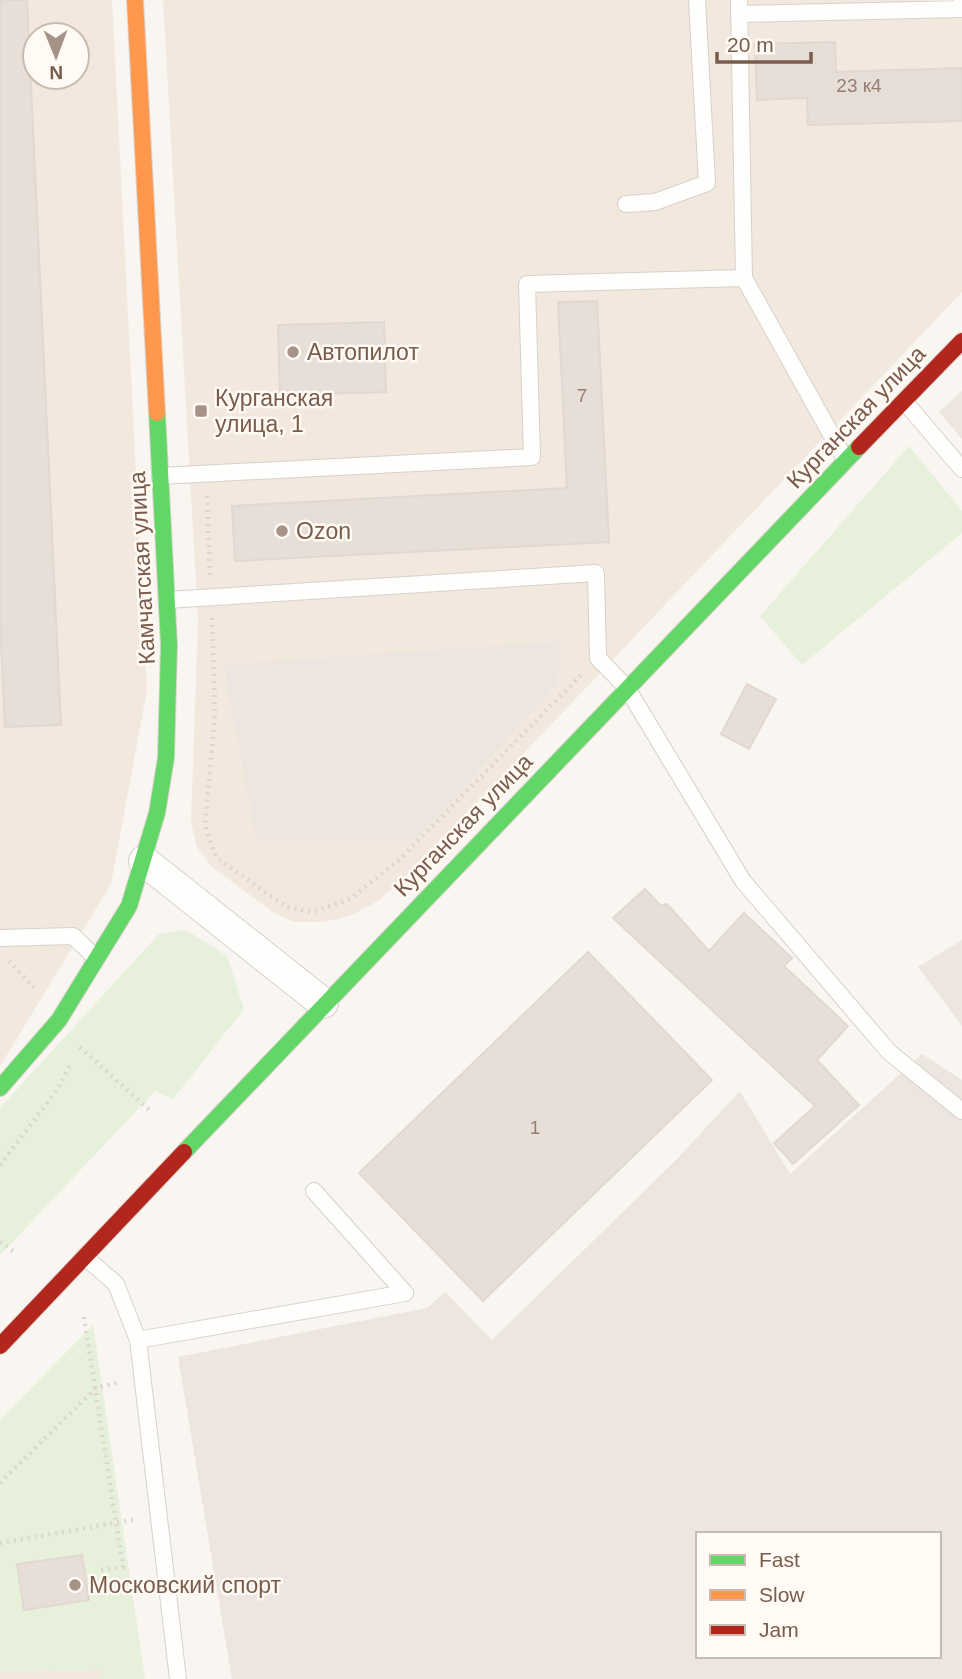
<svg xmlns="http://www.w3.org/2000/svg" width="962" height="1679" font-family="Arial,sans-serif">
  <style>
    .residential { fill: #f2e8de; fill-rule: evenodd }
    .industrial { fill: #ede5e0; fill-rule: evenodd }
    .green { fill: #e7f0db }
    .building { fill: #e6ded7; stroke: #e2d8d2; stroke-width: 2 }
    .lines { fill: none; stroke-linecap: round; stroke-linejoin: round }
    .lane-casing { stroke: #d7d1cb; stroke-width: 18 }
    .street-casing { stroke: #d7d1cb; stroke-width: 32 }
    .fast-casing { stroke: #d9d2cb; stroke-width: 18 }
    .slow-casing { stroke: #d9d2cb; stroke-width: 18 }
    .jam-casing { stroke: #d9d2cb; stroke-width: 18 }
    .path { stroke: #dcd5d0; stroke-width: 4.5; stroke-dasharray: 2 5; stroke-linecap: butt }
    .lane { stroke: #fefefd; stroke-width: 16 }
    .street { stroke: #fefefd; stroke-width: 30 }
    .fast { stroke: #63d668; stroke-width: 16 }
    .slow { stroke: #ff974d; stroke-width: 16 }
    .jam { stroke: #b3261e; stroke-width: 16 }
    .poi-dot { fill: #a69286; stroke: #fffaf3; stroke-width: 2.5 }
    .labels { text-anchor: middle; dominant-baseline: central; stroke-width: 5; stroke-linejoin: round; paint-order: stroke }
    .number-label { font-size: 19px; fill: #977e72 }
    .poi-label { font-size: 23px; fill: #7a5c4d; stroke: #fffaf3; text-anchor: start }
    .street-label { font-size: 23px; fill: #7a5c4d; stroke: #fffaf3 }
  </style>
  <rect width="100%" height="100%" fill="#f9f5f0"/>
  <g class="residential">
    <path d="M0 0H112L147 690 111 884 0 1066ZM35 35H77V77H35Z"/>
    <polygon points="163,0 962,0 962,292 414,869 378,901 352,915 324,922 294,922 274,913 212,867 197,847 191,823 198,618"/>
    <polygon points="100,1670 101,1679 0,1679 0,1672"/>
  </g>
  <g class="industrial">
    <polygon points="962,391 962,439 939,412"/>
    <polygon points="561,641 558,683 416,839 256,840 224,665"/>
    <polygon points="962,940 962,1026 918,967"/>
    <path d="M922 1054 962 1080V1679H232L178 1357 427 1308 445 1292 492 1340 676 1160 740 1091 790 1174ZM698 1534H939V1656H698Z"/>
  </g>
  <g class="green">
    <polygon points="909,446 962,511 962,533 802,665 760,616"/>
    <polygon points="186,930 227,956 244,1009 173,1099 155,1091 0,1255 0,1108 159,934"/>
    <polygon points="93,1325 145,1679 101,1679 100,1670 0,1672 0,1420"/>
  </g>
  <g class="building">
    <polygon points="0,0 27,0 61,725 5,727 0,620"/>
    <polygon points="835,42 836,72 962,68 962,121 808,125 807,98 757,100 755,44"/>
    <polygon points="597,301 609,542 235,561 232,506 567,488 558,302"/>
    <polygon points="384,322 386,392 280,395 278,325"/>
    <polygon points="747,684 776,699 749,749 721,734"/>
    <polygon points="645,889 661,906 667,904 709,951 744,913 792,958 784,966 848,1026 817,1060 859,1105 793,1164 774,1143 815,1106 613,918"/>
    <polygon points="588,952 712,1080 483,1301 359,1173"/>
    <polygon points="82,1555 89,1600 24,1610 17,1564"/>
  </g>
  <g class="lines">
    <g class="lane-casing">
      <g id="lane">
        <polyline points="739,0 744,278 846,461"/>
        <polyline points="739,14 962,9 962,0"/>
        <polyline points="626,204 655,202 707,183 697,0"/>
        <polyline points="904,401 962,469"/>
        <polyline points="160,476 532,457 527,284 744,278"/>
        <polyline points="167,600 596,573 598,658 627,688 743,881 889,1052 962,1111"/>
        <polyline points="0,938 73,936 96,958"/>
        <polyline points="314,1191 405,1293"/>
        <polyline points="85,1257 116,1284 138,1340 178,1679"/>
        <polyline points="138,1340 405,1293"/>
      </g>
    </g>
    <g class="street-casing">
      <polyline id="street" points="144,861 323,1003"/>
    </g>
    <g class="fast-casing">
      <g id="fast">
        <polyline points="0,1088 59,1020 129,906 157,813 166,758 169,645 157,413"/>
        <polyline points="184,1152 859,447"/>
      </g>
    </g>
    <g class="slow-casing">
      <polyline id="slow" points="135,0 157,413"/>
    </g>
    <g class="jam-casing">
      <g id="jam">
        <polyline points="859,447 962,341"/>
        <polyline points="0,1346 184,1152"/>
      </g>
    </g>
    <g class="path">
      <polyline points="207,496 210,575"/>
      <polyline points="212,618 215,714 205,826 216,857 286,907 313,912 350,899 400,859 581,675"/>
      <polyline points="9,961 37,991"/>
      <polyline points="80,1047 149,1110"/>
      <polyline points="0,1165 58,1089 70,1065"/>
      <polyline points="0,1242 17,1254"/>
      <polyline points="84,1317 123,1567 96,1571"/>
      <polyline points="0,1483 96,1388 120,1382"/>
      <polyline points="0,1543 137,1519"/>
    </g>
    <use href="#lane" class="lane"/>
    <use href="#street" class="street"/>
    <use href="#fast" class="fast"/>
    <use href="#slow" class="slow"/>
    <use href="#jam" class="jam"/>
  </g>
  <g class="poi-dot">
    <circle cx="293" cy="352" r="7"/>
    <rect x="194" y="404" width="14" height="14" rx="3.5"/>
    <circle cx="282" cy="531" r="7"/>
    <circle cx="75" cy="1585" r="7"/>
  </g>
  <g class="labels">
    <g class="number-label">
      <text x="859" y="85">23 к4</text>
      <text x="582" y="395">7</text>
      <text x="535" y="1127">1</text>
    </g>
    <g class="poi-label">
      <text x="307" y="352">Автопилот</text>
      <text x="215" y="398">Курганская<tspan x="215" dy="26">улица, 1</tspan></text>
      <text x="296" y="531">Ozon</text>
      <text x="89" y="1585">Московский спорт</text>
    </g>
    <g class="street-label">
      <text transform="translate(856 417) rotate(-46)">Курганская улица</text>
      <text transform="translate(142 568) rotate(-93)">Камчатская улица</text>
      <text transform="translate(463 825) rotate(-46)">Курганская улица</text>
    </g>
  </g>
  <rect x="696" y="1532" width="245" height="126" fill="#fffaf3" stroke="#cabbb1" stroke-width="2"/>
  <rect x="710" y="1555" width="35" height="10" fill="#63d668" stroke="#cabbb1" stroke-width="2"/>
  <text x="759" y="1567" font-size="21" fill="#7a5c4d">Fast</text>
  <rect x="710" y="1590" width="35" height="10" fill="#ff974d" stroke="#cabbb1" stroke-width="2"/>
  <text x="759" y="1602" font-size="21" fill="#7a5c4d">Slow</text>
  <rect x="710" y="1625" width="35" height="10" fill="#b3261e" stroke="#cabbb1" stroke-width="2"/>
  <text x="759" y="1637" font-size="21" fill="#7a5c4d">Jam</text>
  <g transform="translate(56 56) rotate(179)"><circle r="33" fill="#fffaf3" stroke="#cabbb1" stroke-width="2"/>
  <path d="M0-5L12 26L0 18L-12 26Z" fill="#a69286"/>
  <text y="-10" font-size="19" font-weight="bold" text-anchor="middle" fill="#7a5c4d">N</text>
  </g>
  <path d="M717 52v10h94v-10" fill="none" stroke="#7a5c4d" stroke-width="3.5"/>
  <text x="727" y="52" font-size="21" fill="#7a5c4d" stroke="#fffaf3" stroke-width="5" paint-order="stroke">20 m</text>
</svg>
